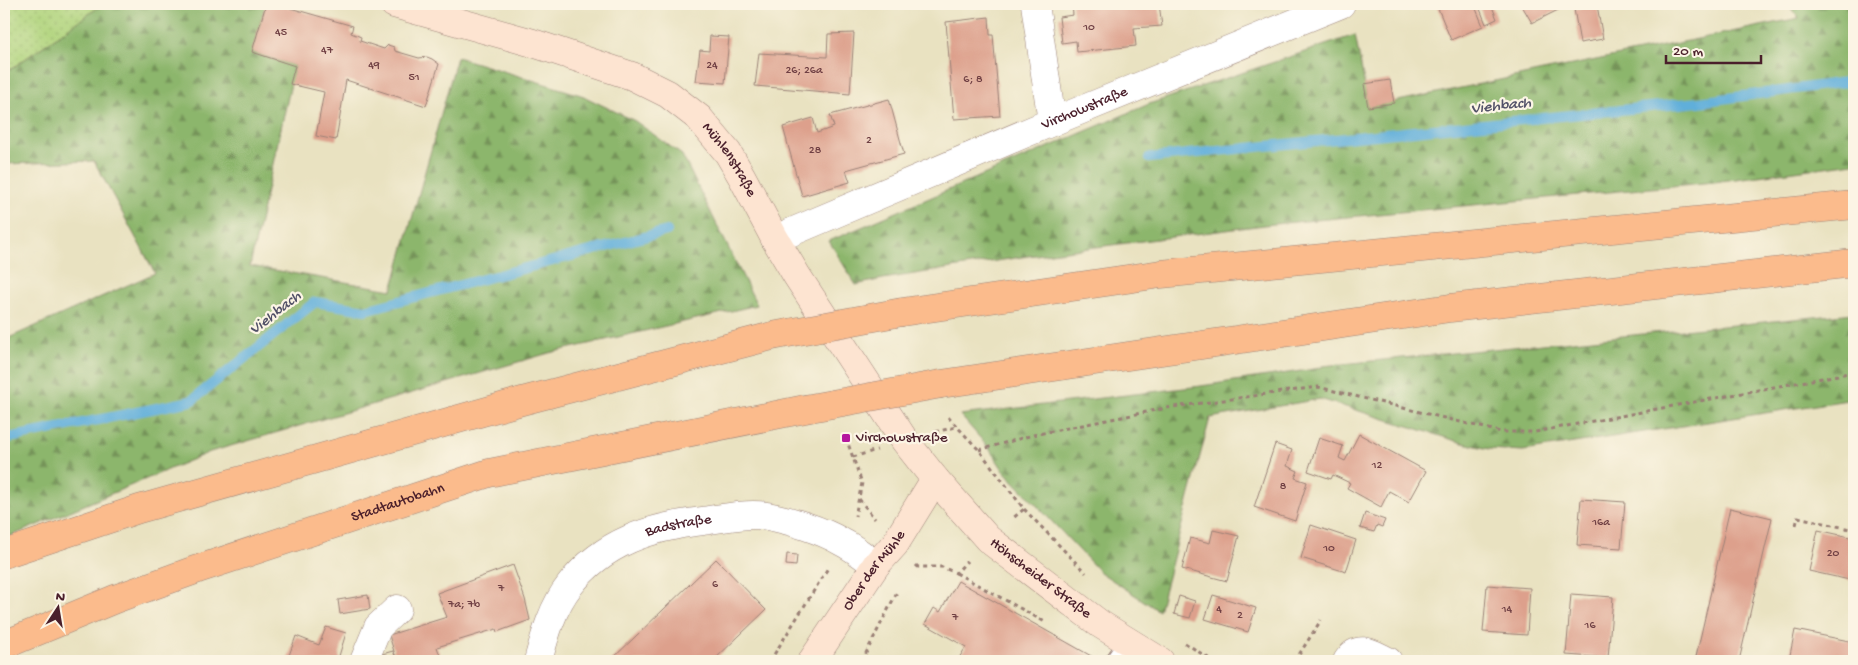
<svg xmlns="http://www.w3.org/2000/svg" width="1858" height="665" font-family="'Gochi Hand',sans-serif">
  <style>
    .grass { fill: url(#grass-dots); stroke: #7d7a54 }
    .forest { fill: url(#forest-firs); stroke: #6b6a4c }
    .lines { fill: none; stroke-linecap: round; stroke-linejoin: round }
    .stream { stroke: #60afda; stroke-width: 10 }
    .building { fill: #dda08c }
    .lane-casing { stroke: #9a8076; stroke-width: 16 }
    .street-casing { stroke: #9a8076; stroke-width: 29 }
    .secondary-casing { stroke: #9a8076; stroke-width: 29 }
    .highway-casing { stroke: #9a8076; stroke-width: 29 }
    .path { stroke: #9a8076; stroke-width: 3; stroke-dasharray: 4 4; stroke-linecap: butt }
    .lane { stroke: #fff; stroke-width: 14 }
    .street { stroke: #fff; stroke-width: 28 }
    .secondary { stroke: #fde4d1; stroke-width: 28 }
    .highway { stroke: #fbbb8c; stroke-width: 28 }
    .highway-bridge-casing { stroke: #9a8076; stroke-width: 29; stroke-linecap: butt }
    .highway-bridge { stroke: #fbbb8c; stroke-width: 28 }
    .poi-dot { fill: #b5179e; stroke: #fcf5e5; stroke-width: 2 }
    .labels { text-anchor: middle; dominant-baseline: central; stroke-width: 4.5; stroke-linejoin: round; paint-order: stroke }
    .number-label { font-size: 12px; fill: #6f3f43 }
    .street-label { font-size: 15px; fill: #4a1f2b; stroke: #fcf5e5 }
    .poi-label { font-size: 15px; fill: #4a1f2b; stroke: #fcf5e5; text-anchor: start }
    .water-label { font-size: 16px; font-style: italic; fill: #525168; stroke: #fcf5e5 }
  </style>
  <defs>
    <pattern id="grass-dots" width="8" height="8" patternUnits="userSpaceOnUse" patternTransform="scale(1.25)"><rect width="8" height="8" fill="#b0d47d"/><path d="M2 2h.1M6 6h.1" fill="none" stroke="#99b66c" stroke-width="1.8" stroke-linecap="round"/></pattern>
    <pattern id="forest-firs" width="22" height="20" patternUnits="userSpaceOnUse" patternTransform="scale(1.25)"><rect width="22" height="20" fill="#8cb66c"/><path d="M5 1l3.5 6h-7zM16 11l3.5 6h-7z" fill="#749359"/></pattern>
  </defs>
  <rect width="100%" height="100%" fill="#fcf5e5"/>
  <filter id="ink" filterUnits="userSpaceOnUse"><feTurbulence type="fractalNoise" baseFrequency=".02" numOctaves="2"/><feDisplacementMap in="SourceGraphic" scale="10" xChannelSelector="R" yChannelSelector="G"/><feConvolveMatrix kernelMatrix="1 2 1 2 8 2 1 2 1" color-interpolation-filters="sRGB"/></filter>
  <filter id="wash" filterUnits="userSpaceOnUse"><feTurbulence type="fractalNoise" baseFrequency=".0096" numOctaves="4" result="noise"/><feDisplacementMap in="SourceGraphic" scale="20" xChannelSelector="R" yChannelSelector="G"/><feGaussianBlur stdDeviation="1.12" result="paint"/><feColorMatrix in="noise" values="0 0 0 0 0 0 0 0 0 0 0 0 0 0 0 0 0 1.4 0 .05"/><feComposite in="paint" operator="in"/></filter>
  <g filter="url(#wash)">
    <rect width="100%" height="100%" fill="#e9e2c1"/>
    <polygon class="grass" points="14,4 103,4 4,74 4,11"/>
    <g class="forest">
      <polygon points="103,4 266,4 252,52 295,66 250,266 392,290 457,57 581,95 635,121 682,155 757,305 549,353 210,452 4,539 4,340 155,273 94,161 4,164 4,74"/>
      <polygon points="1787,4 1854,4 1854,163 1714,182 1264,225 1028,256 883,279 856,285 829,241 1149,104 1355,35 1369,107 1799,18"/>
      <polygon points="1854,313 1854,399 1523,451 1489,449 1463,443 1320,399 1210,418 1159,611 1100,572 1004,471 988,447 960,415 1201,386 1321,368 1322,366"/>
    </g>
    <g class="lines">
      <g class="stream">
        <polyline points="1149,158 1699,102 1854,81"/>
        <polyline points="4,439 191,401 315,302 365,310 667,231"/>
      </g>
    </g>
    <g id="blocks">
      <g class="building">
        <polygon points="266,4 276,4 353,26 351,33 361,37 360,41 384,49 388,45 394,47 395,51 419,58 427,57 432,59 439,64 426,106 346,80 336,140 316,136 324,92 290,84 295,66 252,52"/>
        <polygon points="1072,4 1159,4 1162,26 1134,28 1136,46 1077,52 1076,41 1062,43 1059,17 1073,15"/>
        <polygon points="1441,4 1474,4 1483,26 1451,40 1437,6"/>
        <polygon points="1478,4 1491,4 1497,19 1486,24"/>
        <polygon points="1521,4 1558,4 1560,9 1532,23"/>
        <polygon points="1597,5 1603,39 1580,43 1574,9"/>
        <polygon points="989,17 990,35 993,35 1000,116 954,119 946,22"/>
        <polygon points="854,33 850,94 755,86 759,53 827,57 828,34"/>
        <polygon points="710,36 729,37 725,83 696,81 700,50 709,51"/>
        <polygon points="1390,80 1394,103 1368,107 1364,84"/>
        <polygon points="889,99 904,154 846,170 850,182 802,196 783,127 813,118 817,133 834,127 830,115"/>
        <polygon points="1359,434 1426,471 1409,502 1389,491 1381,507 1347,488 1350,483 1333,475 1331,479 1308,471 1319,438 1343,446 1339,458 1345,461"/>
        <polygon points="1275,444 1292,450 1287,466 1298,471 1295,478 1307,482 1295,521 1254,507"/>
        <polygon points="1581,499 1625,502 1621,548 1577,545"/>
        <polygon points="1730,508 1772,518 1739,661 1695,661"/>
        <polygon points="1365,513 1385,520 1382,527 1377,525 1374,532 1360,528"/>
        <polygon points="1311,525 1356,540 1346,572 1301,558"/>
        <polygon points="1213,530 1239,536 1227,581 1182,569 1190,538 1210,543"/>
        <polygon points="1818,530 1854,538 1854,581 1809,571"/>
        <polygon points="787,554 797,555 796,566 786,565"/>
        <polygon points="716,559 766,610 713,661 610,661"/>
        <polygon points="513,565 525,599 530,620 497,632 496,629 437,647 442,661 376,661 375,656 393,651 396,658 389,635 447,617 437,593"/>
        <polygon points="958,581 992,600 1100,661 957,661 966,647 925,624 934,608 940,612"/>
        <polygon points="1487,585 1530,588 1527,635 1483,632"/>
        <polygon points="1571,594 1613,597 1608,658 1566,655"/>
        <polygon points="368,595 370,609 340,614 338,600"/>
        <polygon points="1213,595 1256,608 1248,632 1205,619"/>
        <polygon points="1179,596 1195,601 1190,618 1174,614"/>
        <polygon points="326,627 346,633 339,656 341,661 287,661 296,636 319,645"/>
        <polygon points="1795,630 1854,642 1854,661 1792,661 1793,656 1790,655"/>
      </g>
    </g>
  </g>
  <g filter="url(#ink)">
    <use href="#blocks" fill-opacity="0" stroke="#9a8076" stroke-width="1"/>
    <g class="lines">
      <g class="lane-casing">
        <polyline id="lane" points="1112,661 1127,640"/>
      </g>
      <g class="street-casing">
        <g id="street">
          <polyline points="1035,4 1052,122"/>
          <path id="s1" d="M775 239 1052 122 1341 4"/>
          <polyline points="364,661 378,627 397,609"/>
          <path id="s2" d="M538 661C545 635 553 606 570 585 603 542 651 527 703 521 723 518 746 513 767 516 789 520 822 530 842 542 854 548 865 557 876 565"/>
          <path d="M1347 661C1359 643 1373 654 1388 661"/>
        </g>
      </g>
      <g class="secondary-casing">
        <g id="secondary">
          <path id="s3" d="M394 4 533 43 632 76 668 94 699 118 728 153 742 177 775 239 797 276 905 441 935 479 988 539 1100 624 1160 661"/>
          <path id="s4" d="M812 661 876 565 895 544 935 479"/>
        </g>
      </g>
      <g class="highway-casing">
        <g id="highway">
          <polyline points="902,312 1161,274 1854,205"/>
          <polyline points="941,384 1450,308 1854,263"/>
          <polyline points="4,554 139,509 522,401 772,336"/>
          <path id="s5" d="M4 645 115 599 198 569 489 473 805 409"/>
        </g>
      </g>
      <g class="path">
        <polyline points="948,417 979,450 1024,509 1012,519"/>
        <polyline points="935,432 956,427"/>
        <polyline points="846,438 862,483 855,516"/>
        <polyline points="979,450 1033,435 1166,408 1318,387 1501,432 1535,432 1854,372"/>
        <polyline points="853,457 877,450"/>
        <polyline points="859,499 875,519"/>
        <polyline points="1024,509 1086,573"/>
        <polyline points="1796,525 1798,517 1854,530"/>
        <polyline points="916,565 918,567 942,567 956,573 967,561"/>
        <polyline points="956,573 1045,622"/>
        <polyline points="1185,643 1213,661"/>
        <polyline points="770,661 828,568"/>
        <polyline points="862,661 897,592"/>
        <polyline points="1295,661 1321,620"/>
      </g>
      <use href="#lane" class="lane"/>
      <use href="#street" class="street"/>
      <use href="#secondary" class="secondary"/>
      <use href="#highway" class="highway"/>
      <g class="highway-bridge-casing">
        <g id="highway-bridge">
          <polyline points="772,336 902,312"/>
          <polyline points="805,409 941,384"/>
        </g>
      </g>
      <use href="#highway-bridge" class="highway-bridge"/>
    </g>
  </g>
  <rect class="poi-dot" x="841" y="433" width="10" height="10" rx="2.5"/>
  <g class="labels">
    <g class="number-label">
      <text x="1089" y="28">10</text>
      <text x="281" y="33">45</text>
      <text x="327" y="51">47</text>
      <text x="374" y="66">49</text>
      <text x="712" y="66">24</text>
      <text x="804" y="71">26; 26a</text>
      <text x="414" y="78">51</text>
      <text x="973" y="80">6; 8</text>
      <text x="869" y="141">2</text>
      <text x="815" y="151">28</text>
      <text x="1377" y="466">12</text>
      <text x="1283" y="487">8</text>
      <text x="1601" y="523">16a</text>
      <text x="1329" y="549">10</text>
      <text x="1833" y="554">20</text>
      <text x="715" y="585">6</text>
      <text x="501" y="589">7</text>
      <text x="464" y="605">7a; 7b</text>
      <text x="1219" y="610">4</text>
      <text x="1507" y="610">14</text>
      <text x="1240" y="616">2</text>
      <text x="955" y="618">7</text>
      <text x="1590" y="626">16</text>
    </g>
    <g class="street-label">
      <text stroke="none"><textPath href="#s1" startOffset="336">Virchowstraße</textPath></text>
      <text stroke="none"><textPath href="#s3" startOffset="380">Mühlenstraße</textPath></text>
      <text stroke="none"><textPath href="#s5" startOffset="419">Stadtautobahn</textPath></text>
      <text stroke="none"><textPath href="#s2" startOffset="210">Badstraße</textPath></text>
      <text stroke="none"><textPath href="#s4" startOffset="110">Ober der Mühle</textPath></text>
      <text stroke="none"><textPath href="#s3" startOffset="906">Höhscheider Straße</textPath></text>
    </g>
    <g class="poi-label">
      <text x="856" y="438">Virchowstraße</text>
    </g>
    <g class="water-label">
      <text transform="translate(1501 107) rotate(-6)">Viehbach</text>
      <text transform="translate(276 314) rotate(-38)">Viehbach</text>
    </g>
  </g>
  <rect width="1858" height="665" fill="none" stroke="#fcf5e5" stroke-width="20"/>
  <g transform="translate(58 608) rotate(12)" stroke="#fcf5e5" stroke-width="4" paint-order="stroke">
  <path d="M0-4L9 19L0 12L-9 19Z" fill="#4a1f2b"/>
  <text y="-8" font-size="14" font-weight="bold" text-anchor="middle" fill="#4a1f2b">N</text>
  </g>
  <path d="M1666 55v8h95v-8" fill="none" stroke="#4a1f2b" stroke-width="2.5"/>
  <text x="1673" y="55" font-size="15" fill="#4a1f2b" stroke="#fcf5e5" stroke-width="4" paint-order="stroke">20 m</text>
</svg>
